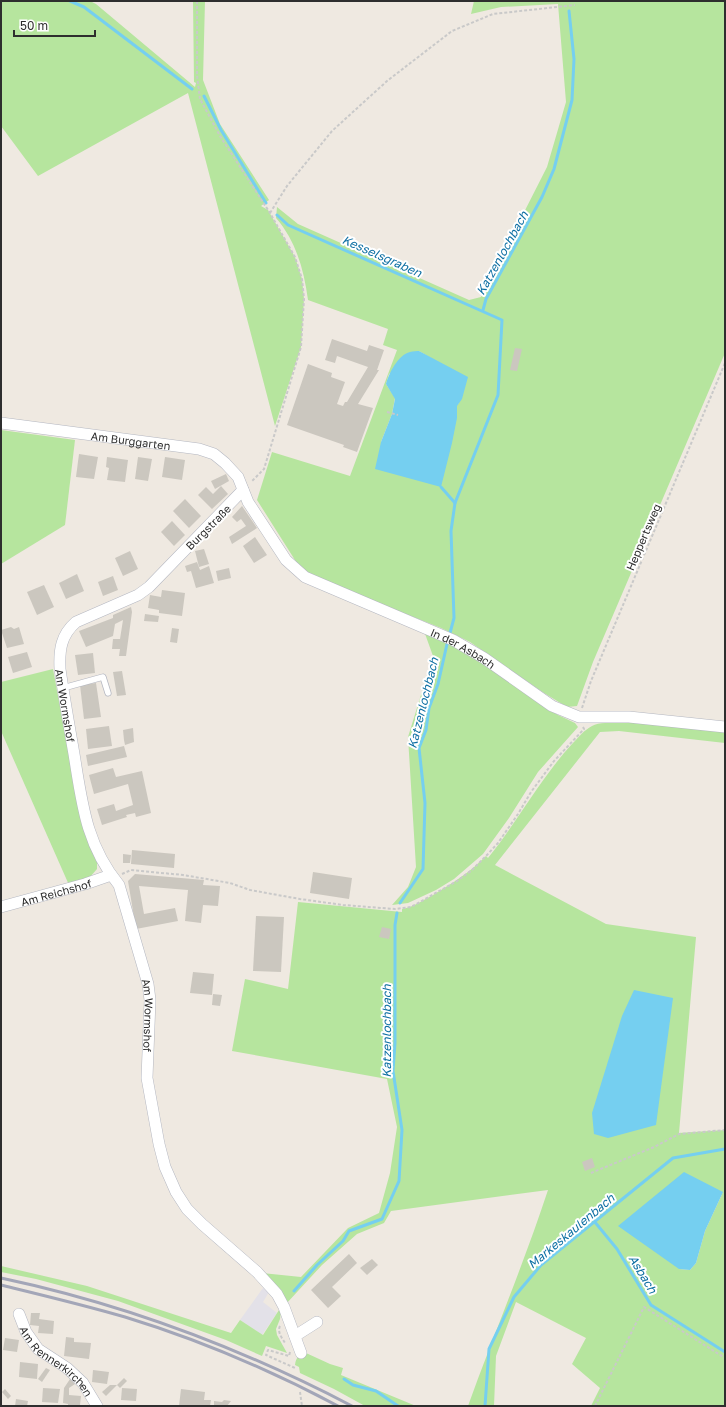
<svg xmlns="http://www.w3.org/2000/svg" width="726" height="1407" font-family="'Golos Text',sans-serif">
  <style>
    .industrial { fill: #e3e1e8 }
    .green { fill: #b6e59e; fill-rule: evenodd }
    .water { fill: #75cff0 }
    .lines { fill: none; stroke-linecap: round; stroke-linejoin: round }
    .stream { stroke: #75cff0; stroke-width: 3 }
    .building { fill: #cbc7bf }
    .lane-casing { stroke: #b4b7c1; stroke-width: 7 }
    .street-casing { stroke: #b4b7c1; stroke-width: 12 }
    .path { stroke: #c9c9c9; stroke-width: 2; stroke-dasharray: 3 2; stroke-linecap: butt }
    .lane { stroke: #fff; stroke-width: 5.5 }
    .street { stroke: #fff; stroke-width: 11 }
    .rail { stroke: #a3a6b8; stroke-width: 3 }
    .labels { text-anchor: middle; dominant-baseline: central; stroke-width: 4; stroke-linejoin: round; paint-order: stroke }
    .street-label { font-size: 11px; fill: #2e2e2e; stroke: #fff }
    .water-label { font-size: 12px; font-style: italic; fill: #0d6fa3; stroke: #fff }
  </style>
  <rect width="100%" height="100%" fill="#efe9e1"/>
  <polygon class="industrial" points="263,1288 269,1292 263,1302 277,1313 262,1335 240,1320"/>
  <g class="green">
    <polygon points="1,1 90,1 96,4 195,87 196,83 194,82 193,1 205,1 203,80 220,124 269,200 261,206 268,210 295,257 302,279 304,299 301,347 275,426 188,93 38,176 1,126"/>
    <path d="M474 1H725V353L593 662 577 706 567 707 544 693 470 642 441 628 328 583 300 568 257 500 272 452 350 476 397 350 383 345 388 329 308 300C304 270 296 241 276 218L277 207 298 224 469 300 481 297 547 167 566 102 558 4 501 7 471 14ZM419 351 436 361 459 403 457 405V418L381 442 392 414 395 398 386 384 389 374Z"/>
    <polygon points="1,430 75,440 65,525 1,564"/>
    <polygon points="424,631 486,664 558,715 575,723 578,727 538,772 509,818 483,854 454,879 436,890 408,903 392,905 408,887 416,867 408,737 433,656"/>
    <polygon points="53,669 79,808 97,859 97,869 90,877 69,885 1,731 1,682"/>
    <path d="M619 722 652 723 725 731V743L619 731 600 732 495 865 606 924 696 937 679 1133 725 1130V1406H591L600 1388 572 1364 586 1338 516 1302 496 1356 494 1406H468C494 1334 524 1263 548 1190L391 1211 384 1223 357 1234 322 1265 286 1304 262 1273 301 1277 348 1228 379 1213 390 1173 397 1127 387 1079 232 1051 245 979 288 989 298 902 402 912V909C414 907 423 900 433 895 454 882 469 873 486 856L488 858C518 821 540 779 572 744 578 738 584 730 592 726 599 722 611 723 619 722ZM723 1192 705 1231 696 1263 690 1270 679 1269Z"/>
    <polygon points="1,1266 87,1286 231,1333 240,1320 263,1335 279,1310 281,1311 280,1319 276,1329 277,1335 287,1353 266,1346 262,1356 226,1340 118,1301 36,1279 1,1272"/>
    <path d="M306 1353 330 1364 343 1368 341 1375 416 1406H365L334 1389 300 1373 299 1367 295 1365C296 1357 299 1355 306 1353Z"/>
  </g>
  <g class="water">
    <path d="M419 351 468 377 462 399 457 406V418L452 443 441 487 375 469 381 442 392 414 395 399 386 384C389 373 398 355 410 352 413 351 417 351 419 351Z"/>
    <polygon points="634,990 673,998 656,1125 608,1138 594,1134 592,1113 622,1016"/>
    <polygon points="684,1172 723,1192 705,1231 696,1263 690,1270 679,1269 618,1226"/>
  </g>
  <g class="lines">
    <g class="stream">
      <polyline points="70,1 84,7 192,89"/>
      <polyline points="204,96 221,130 266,203"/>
      <polyline points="277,215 288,225 502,320 498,395 455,503 451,531 454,618 450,633"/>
      <polyline points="483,310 486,299 542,197 554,169 572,100 574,59 569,11"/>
      <polyline points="441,487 455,503"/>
      <polyline points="400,903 423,869 425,803 419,748 426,730 429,708 438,684 447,644"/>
      <polyline points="594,1221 617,1249 651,1305 725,1352"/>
      <polyline points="294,1291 317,1265 343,1241 349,1231 382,1219 399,1181 402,1130 393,1071 395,1043 395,925 397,913"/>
      <polyline points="344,1379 353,1385 376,1391 398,1406"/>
      <polyline points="485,1406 489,1349 514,1297 541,1265 673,1158 725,1149"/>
    </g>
  </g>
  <g class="building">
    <polygon points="332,339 367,351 369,345 384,350 377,370 379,370 358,404 373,408 357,452 343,447 344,445 287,425 308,364 332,373 331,377 345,382 337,404 343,406 345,402 347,402 368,367 337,356 335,363 325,360"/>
    <polygon points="515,348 522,349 517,371 510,370"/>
    <polygon points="79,454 98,457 94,479 76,477"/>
    <polygon points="107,457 128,460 125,482 107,480 109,468 106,467"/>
    <polygon points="138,457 152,459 148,481 135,479"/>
    <polygon points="165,457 185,460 182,480 162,477"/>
    <polygon points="226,474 229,481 215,489 211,481"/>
    <polygon points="221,486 228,494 212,509 198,495 206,487 213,494"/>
    <polygon points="185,499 201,516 189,528 173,511"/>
    <polygon points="242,506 257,528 232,544 229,537 246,526 241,519 237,522 232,517"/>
    <polygon points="172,521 185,535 174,546 161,532"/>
    <polygon points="255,537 267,555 254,563 243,546"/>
    <polygon points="204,549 209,564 199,567 195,551"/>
    <polygon points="130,551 138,569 123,576 115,558"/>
    <polygon points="197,562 200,570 209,566 214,583 196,588 191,571 187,572 185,566"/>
    <polygon points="229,568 231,578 218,581 216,571"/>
    <polygon points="77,574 84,591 66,599 59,583"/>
    <polygon points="113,576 118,590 103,596 98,582"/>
    <polygon points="44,585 54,607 37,615 27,592"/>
    <polygon points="162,590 185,593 182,616 159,613 159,610 148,608 150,595 161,597"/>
    <polygon points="131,607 132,612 126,656 119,656 120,649 112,649 113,639 120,639 123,620 115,624 113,636 86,647 79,631 113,618 113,615"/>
    <polygon points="145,614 159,616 158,622 144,621"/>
    <polygon points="11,627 14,629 19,627 24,644 7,648 1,630"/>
    <polygon points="172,628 179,629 177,643 170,642"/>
    <polygon points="27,652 32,667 13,673 8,657"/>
    <polygon points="93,653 95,673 78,675 75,655"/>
    <polygon points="122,671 126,695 117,696 113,672"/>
    <polygon points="96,683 101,717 84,719 80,685"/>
    <polygon points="109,726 112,746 88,749 86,729"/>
    <polygon points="133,728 134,742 125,745 124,740 123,730"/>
    <polygon points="124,746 127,757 88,766 86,755"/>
    <polygon points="113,768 116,777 142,771 151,813 136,817 135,813 126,815 127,817 102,825 97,809 114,804 116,811 133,805 128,784 94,794 89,775"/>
    <polygon points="132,850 175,854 174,868 131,864"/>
    <polygon points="123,854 131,855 130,863 123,863"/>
    <polygon points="313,872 352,878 349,899 310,893"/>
    <polygon points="135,874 204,880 203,885 220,886 218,906 203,905 201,923 185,921 188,890 139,886 144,914 175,908 178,921 136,929 128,881"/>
    <polygon points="256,916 284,917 281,972 253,971"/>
    <polygon points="382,927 391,929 389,939 379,937"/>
    <polygon points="193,972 214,974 212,995 190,993"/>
    <polygon points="213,994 222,995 220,1006 212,1005"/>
    <polygon points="592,1158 595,1167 585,1171 582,1162"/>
    <polygon points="349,1254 357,1263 332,1287 341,1296 328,1308 311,1290"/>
    <polygon points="372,1259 378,1265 367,1275 360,1268"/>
    <polygon points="31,1313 40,1313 39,1319 54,1321 53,1334 38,1333 39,1326 30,1325"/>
    <polygon points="66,1337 74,1338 74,1342 91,1343 89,1359 64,1356"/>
    <polygon points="5,1338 19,1340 17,1352 3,1350"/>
    <polygon points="20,1362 38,1364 37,1379 19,1377"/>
    <polygon points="46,1368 50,1370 42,1382 38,1379"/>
    <polygon points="93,1370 109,1372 107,1384 92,1382"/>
    <polygon points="124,1378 127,1381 120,1388 117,1385"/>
    <polygon points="70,1379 75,1384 69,1388 69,1395 81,1396 80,1405 84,1406 68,1406 68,1404 63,1403 64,1388"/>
    <polygon points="110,1385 117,1385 106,1396 102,1392"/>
    <polygon points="43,1388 60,1389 58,1403 42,1402"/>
    <polygon points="122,1388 137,1389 136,1401 121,1400"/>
    <polygon points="5,1389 11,1396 8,1399 2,1392"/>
    <polygon points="181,1389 205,1392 204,1400 211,1400 210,1406 179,1406"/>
    <polygon points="16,1399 28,1401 27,1406 15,1406"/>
    <polygon points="224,1400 231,1401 227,1406 214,1406 214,1401 222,1402"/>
  </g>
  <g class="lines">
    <g class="lane-casing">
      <polyline id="lane" points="63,688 103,677 108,693"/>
    </g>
    <g class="street-casing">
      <g id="street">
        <path id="s1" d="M1 423 199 449 214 454 225 463 238 477 248 502 286 560 305 577 453 640 484 658 552 706 579 717H629L725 727"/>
        <path id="s2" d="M243 490 149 587 138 595 76 622C61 635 59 650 60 669 64 697 69 725 74 754 82 803 86 845 119 885L148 984 150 1000 147 1078 159 1144 165 1167 176 1192 187 1209 202 1224 257 1272 277 1294 284 1307 301 1353"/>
        <path id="s3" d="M1 907 85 884 111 875"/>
        <path id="s4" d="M19 1314 26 1332 38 1349 67 1368 83 1383 97 1406"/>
        <polyline points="295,1336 317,1322"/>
      </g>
    </g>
    <g class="path">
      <polyline points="197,1 197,76 200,99 220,136 270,213 295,257 302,279 304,299 301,347 264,469 252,481"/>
      <polyline points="270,213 287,186 332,131 387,81 452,31 493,14 575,5"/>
      <polyline points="387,412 398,415"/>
      <polyline points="582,708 591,681 725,363"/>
      <polyline points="122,874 131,870 183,875 230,883 250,890 300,899 343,905 395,909 411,907 457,881 472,870 486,856 498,843 518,814 531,792 554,761 584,729 583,727"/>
      <polyline points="591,1173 654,1147 679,1134 725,1130"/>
      <path d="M280 1326C277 1332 282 1338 285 1343"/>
      <polyline points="290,1352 289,1356 268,1350 266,1355 295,1368"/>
      <polyline points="300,1392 302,1406"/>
      <polyline points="595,1406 644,1307 725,1358"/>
    </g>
    <use href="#lane" class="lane"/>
    <use href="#street" class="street"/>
    <g class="rail">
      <path d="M1 1278C124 1304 241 1348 352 1406"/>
      <path d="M1 1285C42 1295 84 1305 125 1317 197 1339 272 1371 338 1406"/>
    </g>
  </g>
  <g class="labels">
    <g class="street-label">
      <text stroke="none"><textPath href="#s1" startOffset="131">Am Burggarten</textPath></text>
      <text transform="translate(208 527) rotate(-45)">Burgstraße</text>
      <text transform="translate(643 537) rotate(-67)">Heppertsweg</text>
      <text stroke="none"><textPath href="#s1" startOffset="544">In der Asbach</textPath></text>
      <text stroke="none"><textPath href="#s2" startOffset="305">Am Wormshof</textPath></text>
      <text stroke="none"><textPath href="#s3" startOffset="57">Am Reichshof</textPath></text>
      <text stroke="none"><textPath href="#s2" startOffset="629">Am Wormshof</textPath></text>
      <text stroke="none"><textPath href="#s4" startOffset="62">Am Rennerkirchen</textPath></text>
    </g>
    <g class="water-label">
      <text transform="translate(502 253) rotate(-61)">Katzenlochbach</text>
      <text transform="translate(382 256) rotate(24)">Kesselsgraben</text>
      <text transform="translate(423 703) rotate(-76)">Katzenlochbach</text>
      <text transform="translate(386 1031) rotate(-90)">Katzenlochbach</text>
      <text transform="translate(571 1231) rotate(-40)">Markeskaulenbach</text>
      <text transform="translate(643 1274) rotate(59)">Asbach</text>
    </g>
  </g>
  <rect width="726" height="1407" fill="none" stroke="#2e2e2e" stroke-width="4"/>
  <path d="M14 30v6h81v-6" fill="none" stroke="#2e2e2e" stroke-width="2"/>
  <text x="20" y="30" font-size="12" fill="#2e2e2e" stroke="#ffffff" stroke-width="3" paint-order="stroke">50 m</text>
</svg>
